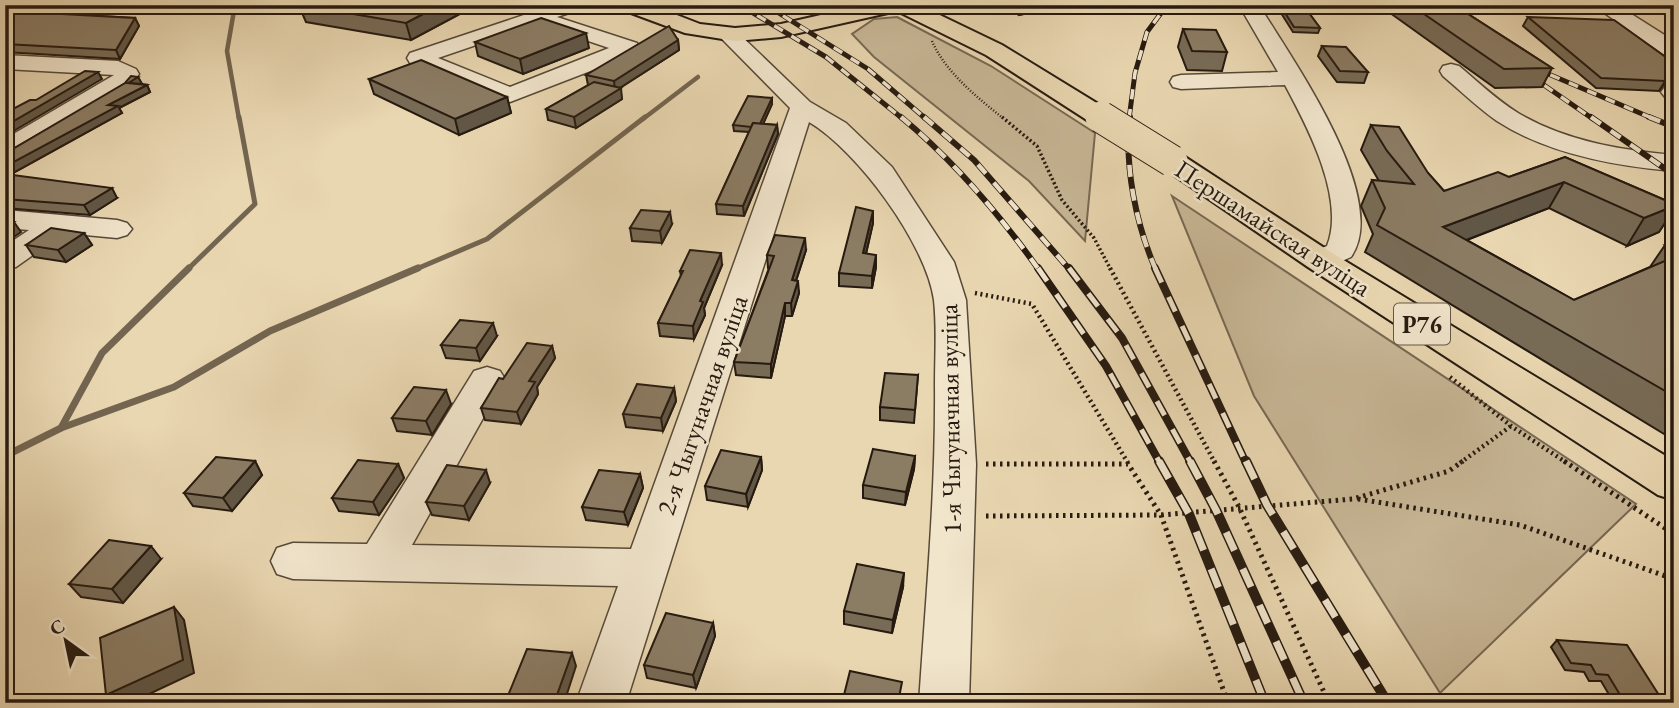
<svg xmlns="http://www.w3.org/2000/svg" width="1679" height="708" font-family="'EB Garamond',serif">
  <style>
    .green { fill: #c8b796; stroke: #776853; stroke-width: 2 }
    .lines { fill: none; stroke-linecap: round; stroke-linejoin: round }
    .stream-far2 { stroke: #736550; stroke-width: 4.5 }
    .stream-far1 { stroke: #736550; stroke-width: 5 }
    .stream { stroke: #736550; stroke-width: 7 }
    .minor-casing { stroke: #574938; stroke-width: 3 }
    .major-casing { stroke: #261a10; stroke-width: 4 }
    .path-far3 { stroke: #261a10; stroke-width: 2.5; stroke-dasharray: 1 2; stroke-linecap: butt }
    .path-far2 { stroke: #261a10; stroke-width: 3.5; stroke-dasharray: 2 2.5; stroke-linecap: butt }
    .path-far1 { stroke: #261a10; stroke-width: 4.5; stroke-dasharray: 2 3.5; stroke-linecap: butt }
    .path { stroke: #261a10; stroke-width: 5; stroke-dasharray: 2.5 4.5; stroke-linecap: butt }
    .minor { fill: #f1e5cc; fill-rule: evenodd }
    .major { fill: #e9d7b1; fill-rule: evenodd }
    .rail-far3-casing { stroke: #261a10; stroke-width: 5 }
    .rail-far2-casing { stroke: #261a10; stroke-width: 6 }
    .rail-far1-casing { stroke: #261a10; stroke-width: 8 }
    .rail-casing { stroke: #261a10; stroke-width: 10 }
    .rail-far3 { stroke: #f1e5cc; stroke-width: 3.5; stroke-dasharray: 10; stroke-linecap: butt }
    .rail-far2 { stroke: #f1e5cc; stroke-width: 4.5; stroke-dasharray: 12; stroke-linecap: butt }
    .rail-far1 { stroke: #f1e5cc; stroke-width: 5; stroke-dasharray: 16; stroke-linecap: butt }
    .rail { stroke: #f1e5cc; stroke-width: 7; stroke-dasharray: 20; stroke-linecap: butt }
    .major-bridge-far1-casing { stroke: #261a10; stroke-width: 25; stroke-linecap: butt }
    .major-bridge-casing { stroke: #261a10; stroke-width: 33; stroke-linecap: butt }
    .major-bridge-far1 { stroke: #e9d7b1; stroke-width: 24 }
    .major-bridge { stroke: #e9d7b1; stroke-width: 31 }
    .wall { fill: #786b56; stroke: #261a10; stroke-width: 2 }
    .shaded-wall { fill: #615746; stroke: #261a10; stroke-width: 2 }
    .building { fill: #8b7c64; stroke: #261a10; stroke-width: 2 }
    .labels { text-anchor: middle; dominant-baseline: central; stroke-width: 5; stroke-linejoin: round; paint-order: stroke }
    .shield { fill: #f1e5cc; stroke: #635748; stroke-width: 2 }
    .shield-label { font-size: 24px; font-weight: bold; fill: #261a10 }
    .street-label { font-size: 26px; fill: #261a10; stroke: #f1e5cc }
  </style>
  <rect width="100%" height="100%" fill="#e9d7b1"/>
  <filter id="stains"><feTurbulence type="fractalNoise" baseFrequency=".00286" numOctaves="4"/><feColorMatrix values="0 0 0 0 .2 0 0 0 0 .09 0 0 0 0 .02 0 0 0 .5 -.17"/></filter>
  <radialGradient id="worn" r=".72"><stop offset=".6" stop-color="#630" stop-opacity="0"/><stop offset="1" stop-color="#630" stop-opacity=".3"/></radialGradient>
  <g class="green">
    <polygon points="897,17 991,66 1095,133 1085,241 1029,181 874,57 852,34 874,19"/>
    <polygon points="1172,196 1636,504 1440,693 1254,396"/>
  </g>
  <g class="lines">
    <g class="stream-far2">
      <polyline points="235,5 227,51 239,119"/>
      <polyline points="643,119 698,77"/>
    </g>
    <g class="stream-far1">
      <polyline points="187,270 255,204 239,117"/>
      <polyline points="414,270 487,239 645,117"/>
    </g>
    <g class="stream">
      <polyline points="61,428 174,387 270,331 418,268"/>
      <polyline points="5,456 61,428 102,353 189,268"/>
    </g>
    <g class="minor-casing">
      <g id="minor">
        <path d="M554 5H584L581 9 557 17 637 43 640 48 637 53 510 102 410 63 407 58 410 53ZM538 24 609 48 510 87 438 58Z"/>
        <path d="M1239 5H1259C1291 58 1392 198 1351 257 1336 264 1325 271 1309 267L1305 260 1309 253 1327 246C1346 199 1307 126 1285 85L1181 89 1173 87 1170 82 1173 77 1181 75 1278 72Z"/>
        <polygon points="1593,5 1617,5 1674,41 1674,57 1666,56"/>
        <path d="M728 28 735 30 810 102 846 123 892 167 954 262 966 300 976 464 969 703H919C926 597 936 491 935 385 935 357 937 328 934 300 926 244 858 151 809 122L626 703H576L618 586 293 579 277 574 271 561 277 548 293 543 367 544 474 371 487 367 500 371 505 379 412 545 631 549 790 108 721 38 718 34 721 30Z"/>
        <polygon points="5,55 118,61 136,69 139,74 127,88 14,155 5,158 5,139 114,75 5,69"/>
        <path d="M1451 64 1459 66C1478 82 1497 100 1518 113 1565 141 1621 150 1674 155V171C1615 166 1548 154 1497 121 1478 108 1461 91 1443 76L1440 71 1443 66Z"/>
        <polygon points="1674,85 1674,99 1665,97 1661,92 1665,87"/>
        <polygon points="5,210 117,220 127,223 132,229 127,235 117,238 64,233 16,267 5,269 5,246 29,230 5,228"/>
      </g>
    </g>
    <g class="major-casing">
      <g id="major">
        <polygon points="621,5 651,5 700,24 735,28 781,24 865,5 919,5 1002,45 1108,110 1112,116 1108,122 1099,124 1090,122 986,55 897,11 781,37 735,41 685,33 623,10"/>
        <polygon points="1172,152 1182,155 1332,253 1674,461 1674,500 1658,495 1308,267 1162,167 1158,161 1162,155"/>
      </g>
    </g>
    <g class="path-far3">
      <polyline points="774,5 783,10"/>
      <path d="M932 41C945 72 978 98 1004 119"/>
    </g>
    <polyline class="path-far2" points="1002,117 1037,146 1062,200 1094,238 1111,270"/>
    <g class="path-far1">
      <polyline points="1110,268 1215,463"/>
      <polyline points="975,293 1032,304 1128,463"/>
      <polyline points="1450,377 1511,426 1567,463"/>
      <polyline points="1460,463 1511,426"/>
    </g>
    <g class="path">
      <polyline points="1214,461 1239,507 1329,703"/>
      <polyline points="1564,461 1674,534"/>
      <polyline points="986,464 1128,464 1161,515 1353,499 1449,471 1463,461"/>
      <polyline points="1358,499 1520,525 1674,579"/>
      <polyline points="986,516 1161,515 1228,703"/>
    </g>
    <use href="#minor" class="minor"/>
    <use href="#major" class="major"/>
    <g class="rail-far3-casing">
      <g id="rail-far3">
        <polyline points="740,5 826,57 903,119"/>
        <polyline points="766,5 868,69 926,119"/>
        <polyline points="1532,67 1654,119"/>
        <polyline points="1528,74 1593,119"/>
        <polyline points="1129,119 1135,73 1147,32 1167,5"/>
      </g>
    </g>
    <g class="rail-far2-casing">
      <g id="rail-far2">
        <path d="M901 117C953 160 1000 215 1039 270"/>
        <polyline points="924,117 974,160 1070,270"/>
        <path d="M1130 117C1124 166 1136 225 1156 270"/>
        <polyline points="1591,117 1674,175"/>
        <polyline points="1649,117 1674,127"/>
      </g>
    </g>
    <g class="rail-far1-casing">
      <g id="rail-far1">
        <polyline points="1038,268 1106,366 1160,463"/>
        <polyline points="1069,268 1122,338 1191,463"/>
        <polyline points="1155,268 1246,463"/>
      </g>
    </g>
    <g class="rail-casing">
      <g id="rail">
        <polyline points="1159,461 1189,514 1265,703"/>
        <polyline points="1190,461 1216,510 1304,703"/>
        <polyline points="1246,461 1267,505 1388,703"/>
      </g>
    </g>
    <use href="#rail-far3" class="rail-far3"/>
    <use href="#rail-far2" class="rail-far2"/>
    <use href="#rail-far1" class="rail-far1"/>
    <use href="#rail" class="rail"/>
    <g class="major-bridge-far1-casing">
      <polyline id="major-bridge-far1" points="1099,116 1104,119"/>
    </g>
    <g class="major-bridge-casing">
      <polyline id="major-bridge" points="1101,117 1172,161"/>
    </g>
    <use href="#major-bridge-far1" class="major-bridge-far1"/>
    <use href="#major-bridge" class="major-bridge"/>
  </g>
  <g class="wall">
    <polygon points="5,5 53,10 45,13 135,18 139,26 120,59 5,52"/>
    <polygon points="497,5 486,11 469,9 411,40 306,22 299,6"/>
    <polygon points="1001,5 1068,5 1019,15"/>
    <polygon points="1081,5 1129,5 1100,13"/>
    <polygon points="1276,5 1303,5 1320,28 1318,33 1293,32"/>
    <polygon points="1379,5 1454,5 1552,68 1542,87 1495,88"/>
    <polygon points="1528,17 1674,63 1674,83 1664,84 1659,91 1596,88 1523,26"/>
    <polygon points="1183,29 1227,52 1222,71 1187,70 1178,47"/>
    <polygon points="678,40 679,50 620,88 622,99 576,128 548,120 546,109 588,85 586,75"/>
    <polygon points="475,42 589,48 523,74 478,56"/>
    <polygon points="1322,46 1368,72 1364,83 1337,82 1318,56"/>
    <polygon points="138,77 142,84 147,85 150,92 119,108 122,113 15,172 5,172 5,151 11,150"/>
    <polygon points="369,79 507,97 511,113 459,135 374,94"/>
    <polygon points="772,98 772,104 763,124 777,125 778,134 744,216 717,214 716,204 749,132 734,131 733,125"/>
    <polygon points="1371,125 1428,173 1444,191 1509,177 1565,157 1674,204 1674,209 1659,232 1627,246 1549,208 1467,240 1574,300 1650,267 1665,245 1674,242 1674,440 1365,252 1373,234 1361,206 1372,180 1379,181 1361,150"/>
    <polygon points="5,174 117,198 90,215 5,208"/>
    <polygon points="873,223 866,254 876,267 872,288 839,286 839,273"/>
    <polygon points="672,224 662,243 632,241 630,228"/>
    <polygon points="84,233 92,245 66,262 34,257 26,245"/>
    <polygon points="806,250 796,281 799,293 792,316 785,316 771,378 736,375 734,362 769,268 768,268 767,255"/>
    <polygon points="722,265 704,308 705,315 694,339 660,336 658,323 681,276 680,271"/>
    <polygon points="497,336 480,361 446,358 441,345"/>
    <polygon points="552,346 555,358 537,387 538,394 521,424 485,420 481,408 503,379"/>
    <polygon points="918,375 914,423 880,420 880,407"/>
    <polygon points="674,388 676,401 663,431 626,427 623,414"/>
    <polygon points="451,404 432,435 397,431 392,418"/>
    <polygon points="915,456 914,469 905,505 863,498 863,485"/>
    <polygon points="761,457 762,470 748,507 707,500 705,486"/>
    <polygon points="255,461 262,475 232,511 193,506 184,493"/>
    <polygon points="398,464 404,478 379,515 339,511 332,498"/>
    <polygon points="640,474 643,488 628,525 586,520 582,507"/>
    <polygon points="490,483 469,520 432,515 426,502"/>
    <polygon points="161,559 123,603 81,597 69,584"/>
    <polygon points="903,587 892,633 844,624 844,611"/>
    <polygon points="713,623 715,636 696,688 647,678 644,665"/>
    <polygon points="1557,640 1664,703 1614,703 1601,681 1589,681 1584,672 1565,670 1551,647"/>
  </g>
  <g class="shaded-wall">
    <polygon points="33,5 50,5 53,10 30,20 25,12"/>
    <polygon points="440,5 468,5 469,9 411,40 406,23"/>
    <polygon points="484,5 497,5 486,11"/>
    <polygon points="1020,5 1068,5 1019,15"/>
    <polygon points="1102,5 1129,5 1100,13"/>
    <polygon points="135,18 139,26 120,59 116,50"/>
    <polygon points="586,33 589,48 523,74 520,59"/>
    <polygon points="678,40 679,50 615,91 614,81"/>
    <polygon points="98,72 102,79 5,136 5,126"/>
    <polygon points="1674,73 1673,82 1664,84 1659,91 1665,81 1671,74"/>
    <polygon points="138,77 142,84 128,83"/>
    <polygon points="147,85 150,92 119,108 122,113 15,172 10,164 108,105"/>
    <polygon points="621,88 622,99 576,128 574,117"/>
    <polygon points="507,97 511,113 459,135 455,119"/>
    <polygon points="772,98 772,104 759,133 758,127"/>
    <polygon points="777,125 778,134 744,216 743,206"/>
    <polygon points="1564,182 1549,208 1430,254 1443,227"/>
    <polygon points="112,188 117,198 90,215 84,205"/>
    <polygon points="1674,206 1674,209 1659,232 1627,246 1644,218"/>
    <polygon points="873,211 873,223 863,266 863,253"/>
    <polygon points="670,212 672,224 662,243 660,231"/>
    <polygon points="14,222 21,232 5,243 5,228"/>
    <polygon points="84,233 92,245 66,262 58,250"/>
    <polygon points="805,238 806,250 792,293 792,280"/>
    <polygon points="721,253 722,265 704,308 705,315 694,339 693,326 700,301"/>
    <polygon points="876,255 876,267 872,288 872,276"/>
    <polygon points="798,281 799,293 792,316 791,303"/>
    <polygon points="785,303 785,316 771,378 771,364"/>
    <polygon points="493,323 497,336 480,361 476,348"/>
    <polygon points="552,346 555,358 537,387 538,394 521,424 517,412 529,381"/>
    <polygon points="674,388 676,401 663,431 661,418"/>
    <polygon points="446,390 451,404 432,435 426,421"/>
    <polygon points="915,456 914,469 905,505 906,492"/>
    <polygon points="761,457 762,470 748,507 746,494"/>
    <polygon points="255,461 262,475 232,511 223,498"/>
    <polygon points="398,464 404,478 379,515 373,502"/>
    <polygon points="486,470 490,483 469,520 464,506"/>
    <polygon points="640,474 643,488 628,525 624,512"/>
    <polygon points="151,546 161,559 123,603 112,589"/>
    <polygon points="904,573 903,587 892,633 893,620"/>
    <polygon points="174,607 184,620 194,673 130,703 114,703 106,695"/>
    <polygon points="713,623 715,636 696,688 693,675"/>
    <polygon points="572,653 576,666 564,703 554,703"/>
  </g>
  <g class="building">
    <polygon points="5,5 40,5 25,12 135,18 116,50 5,44"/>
    <polygon points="300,5 440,5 406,23"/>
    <polygon points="1280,5 1303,5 1320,28 1294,27"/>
    <polygon points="1411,5 1454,5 1552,68 1504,69"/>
    <polygon points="1528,17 1614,20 1674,63 1674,73 1671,74 1665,81 1601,78"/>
    <polygon points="541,18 586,33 520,59 475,42"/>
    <polygon points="669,26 678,40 614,81 586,75"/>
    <polygon points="1183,29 1216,30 1227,52 1192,51"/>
    <polygon points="1322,46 1346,47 1368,72 1340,71"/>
    <polygon points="421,60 507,97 455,119 369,79"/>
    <polygon points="85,71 98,72 5,126 5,113 30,100 36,100"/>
    <polygon points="131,76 138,77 128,83 147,85 108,105 118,106 10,164 5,164 5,151 11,150 125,83"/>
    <polygon points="594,82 621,88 574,117 546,109"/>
    <polygon points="748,96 772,98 760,124 753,123 751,127 733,125"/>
    <polygon points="753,123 777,125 743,206 716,204"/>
    <polygon points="1371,125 1399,127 1428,173 1444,191 1498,172 1509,177 1565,157 1674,204 1674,206 1644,218 1564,182 1443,227 1574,300 1674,257 1674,396 1377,225 1385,208 1372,180 1414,184 1387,151"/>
    <polygon points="5,174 112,188 84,205 5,199"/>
    <polygon points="856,207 873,211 863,253 876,255 872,276 839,273"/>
    <polygon points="641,210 670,212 660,231 630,228"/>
    <polygon points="5,221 14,222 5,228"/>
    <polygon points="51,228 84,233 58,250 26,245"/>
    <polygon points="775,235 805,238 792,280 798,281 791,303 785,303 771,364 734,362 774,256 767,255"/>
    <polygon points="1674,242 1674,249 1665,245"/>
    <polygon points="690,250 721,253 700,301 703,302 693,326 658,323 683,271 680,271"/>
    <polygon points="460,320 493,323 476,348 441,345"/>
    <polygon points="527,343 552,346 529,381 535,382 517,412 481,408 499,378 503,379"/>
    <polygon points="885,373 918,375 915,410 880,407"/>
    <polygon points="637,384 674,388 661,418 623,414"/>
    <polygon points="414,387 446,390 426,421 392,418"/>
    <polygon points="873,449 915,456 906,492 863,485"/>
    <polygon points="721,450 761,457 746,494 705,486"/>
    <polygon points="216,457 255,461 223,498 184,493"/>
    <polygon points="358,460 398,464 373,502 332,498"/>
    <polygon points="447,465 486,470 464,506 426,502"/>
    <polygon points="599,470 640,474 624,512 582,507"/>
    <polygon points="109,540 151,546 112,589 69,584"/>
    <polygon points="857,564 904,573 893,620 844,611"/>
    <polygon points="174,607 183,660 106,695 100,638"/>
    <polygon points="666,613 713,623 693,675 644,665"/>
    <polygon points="1557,640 1627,645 1664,703 1625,703 1608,675 1596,674 1591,665 1571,663"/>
    <polygon points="527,649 572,653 554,703 505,703"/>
    <polygon points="850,671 902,682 898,703 842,703"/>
  </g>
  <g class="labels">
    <rect class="shield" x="1394" y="303.5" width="56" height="41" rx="5"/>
    <g class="shield-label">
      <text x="1422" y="324">Р76</text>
    </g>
    <g class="street-label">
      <text transform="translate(1273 228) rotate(33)">Першамайская вуліца</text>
      <text transform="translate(702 405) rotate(-71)">2-я Чыгуначная вуліца</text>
      <text transform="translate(950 419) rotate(-91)">1-я Чыгуначная вуліца</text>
    </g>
  </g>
  <rect width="1679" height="708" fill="none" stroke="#e9d7b1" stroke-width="28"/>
  <rect x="7" y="7" width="1665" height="694" fill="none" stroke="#261a10" stroke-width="3.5"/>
  <rect x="14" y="14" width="1651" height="680" fill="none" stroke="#261a10" stroke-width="2"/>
  <g transform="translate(66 641) rotate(327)" stroke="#f1e5cc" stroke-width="5" paint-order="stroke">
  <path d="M0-5L12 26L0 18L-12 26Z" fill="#261a10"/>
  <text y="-10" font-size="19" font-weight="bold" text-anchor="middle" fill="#261a10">С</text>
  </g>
  <rect width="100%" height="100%" filter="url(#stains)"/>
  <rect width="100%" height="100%" fill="url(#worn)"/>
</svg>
